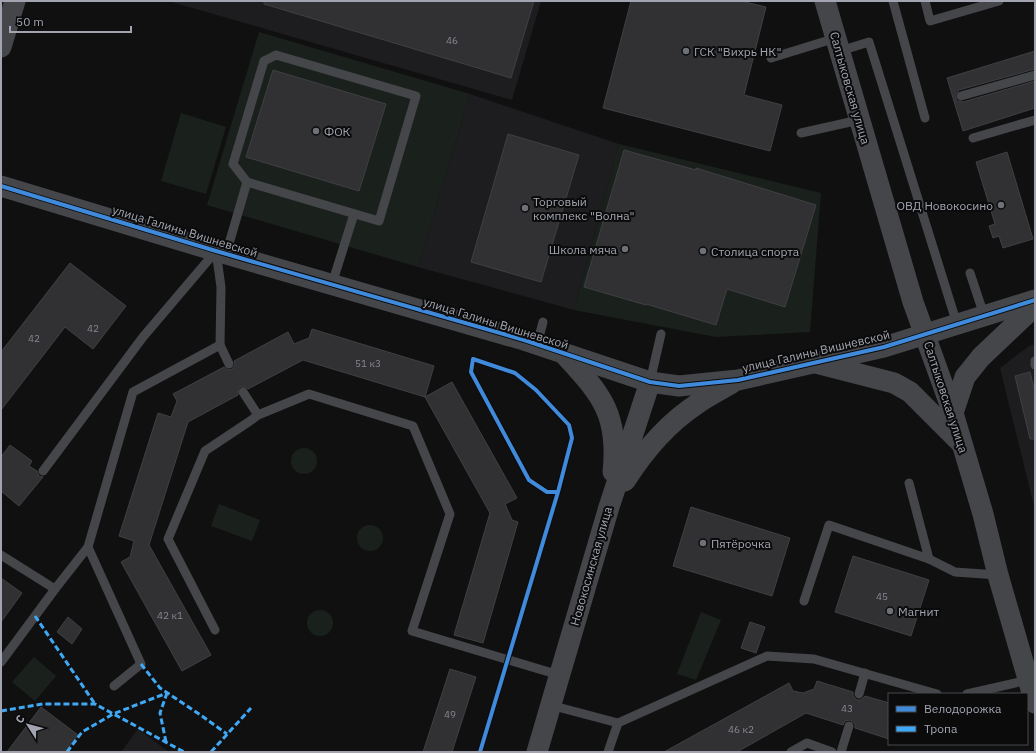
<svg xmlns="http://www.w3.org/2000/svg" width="1036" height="753" font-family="'IBM Plex Sans',sans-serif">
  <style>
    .built { fill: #1d1d1f }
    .green { fill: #1a211c }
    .building { fill: #313133; stroke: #404044 }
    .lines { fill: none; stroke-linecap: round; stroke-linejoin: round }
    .service { stroke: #454649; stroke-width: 9 }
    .tertiary { stroke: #454649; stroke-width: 21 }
    .quiet { stroke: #3fa9f5; stroke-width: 3; stroke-dasharray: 6 3; stroke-linecap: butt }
    .cycleway-casing { stroke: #0b0b0c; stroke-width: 6 }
    .cycleway { stroke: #408adc; stroke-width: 4 }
    .poi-dot { fill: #6f7179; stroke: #0b0b0c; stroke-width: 1.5 }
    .labels { text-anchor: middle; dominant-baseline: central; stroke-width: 4; stroke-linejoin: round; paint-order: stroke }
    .number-label { font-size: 10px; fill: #868892 }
    .poi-label { font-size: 12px; fill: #a2a5b1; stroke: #0b0b0c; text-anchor: start }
    .street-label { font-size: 12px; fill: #a2a5b1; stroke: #0b0b0c }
  </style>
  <rect width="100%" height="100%" fill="#101011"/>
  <g class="built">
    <polygon points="168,1 541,1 512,100"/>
    <polygon points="470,94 619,144 574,310 418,267"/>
    <polygon points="1035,344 1035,510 1000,368 1029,346"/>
    <polygon points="138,729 169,752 121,752"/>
  </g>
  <g class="green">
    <polygon points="259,32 470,94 418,267 207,205"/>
    <polygon points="181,113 226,127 206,194 161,181"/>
    <polygon points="619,144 821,193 810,332 716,337 574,310"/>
    <circle cx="304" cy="461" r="13"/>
    <polygon points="219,504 260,520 252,541 211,526"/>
    <circle cx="370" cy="538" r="13"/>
    <circle cx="320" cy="623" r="13"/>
    <polygon points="701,612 721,620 696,680 677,674"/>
    <polygon points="34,657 56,676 35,701 12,682"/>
  </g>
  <g class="building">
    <polygon points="264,1 534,1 511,78 264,4"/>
    <polygon points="631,1 741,1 766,7 744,95 782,105 770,151 603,108"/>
    <polygon points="1035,51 1035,69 959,90 955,95 957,101 963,102 1035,81 1035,108 963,131 947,78"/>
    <polygon points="273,70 386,104 359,191 246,157"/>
    <polygon points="508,134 579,155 541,282 471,262"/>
    <polygon points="624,150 696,170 696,168 816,205 785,307 727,289 716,325 646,304 646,305 584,287"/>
    <polygon points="1007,152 1033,239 1003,248 999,236 993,238 989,226 995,224 976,162"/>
    <polygon points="70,263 126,306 93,349 65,327 1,410 1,352"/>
    <polygon points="312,329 434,366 425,397 452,382 517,498 505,504 512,520 518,522 483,643 454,635 490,513 425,397 303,360 248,389 245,387 240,387 238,390 238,395 188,422 149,545 211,655 182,671 121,562 130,557 134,541 119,536 158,413 171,417 177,401 173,394 224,367 228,370 232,369 235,365 234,361 288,332 294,344 309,338"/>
    <polygon points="1030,372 1035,393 1035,439 1030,439 1015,376"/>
    <polygon points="10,445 32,461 29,466 37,471 39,476 43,477 19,506 1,491 1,457"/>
    <polygon points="691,507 790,538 772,596 673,566"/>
    <polygon points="853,556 929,580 911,636 835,612"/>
    <polygon points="1,578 22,593 1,622"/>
    <polygon points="68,617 82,629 72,644 57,632"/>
    <polygon points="750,622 765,627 756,653 741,648"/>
    <polygon points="450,669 476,677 452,752 423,752"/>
    <polygon points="817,681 853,692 853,696 857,700 861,700 865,696 889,703 889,739 855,728 855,724 850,720 845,721 843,725 806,713 737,752 664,752 789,683 793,691 803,693 814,689"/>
    <polygon points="41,707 78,735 65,752 7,752"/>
  </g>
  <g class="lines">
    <g class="service">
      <polyline points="893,1 925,118"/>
      <polyline points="925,1 930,21 999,1"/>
      <polyline points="840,51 869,42 957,324"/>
      <polyline points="771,58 836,38"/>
      <polyline points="961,96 1035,75"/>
      <polyline points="801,133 859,120"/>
      <polyline points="973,138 1035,120"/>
      <polyline points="216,251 221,287 220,345 229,364"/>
      <polyline points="226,254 247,182 379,221 416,96 276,55 264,61 233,164 247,182"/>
      <polyline points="970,273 984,315"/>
      <polyline points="332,284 354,214"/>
      <polyline points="537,345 543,322"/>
      <polyline points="1035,361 1035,365"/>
      <polyline points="650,382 661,334"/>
      <polyline points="243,392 258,415"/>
      <polyline points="43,471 143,337 216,251"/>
      <polyline points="909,483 929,559"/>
      <polyline points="88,547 141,664 114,686"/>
      <polyline points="1,555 55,589 88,547 133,392 220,345"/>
      <polyline points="804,601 829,525 929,559 955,572 998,575"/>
      <polyline points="215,630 168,539 205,451 250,421 258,415 309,394 413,426 450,514 412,631 559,675"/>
      <polyline points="1,662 55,589"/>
      <polyline points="859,694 865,673"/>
      <polyline points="967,694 1028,680"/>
      <polyline points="550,705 618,723"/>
      <polyline points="608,752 618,723 767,656 814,659 937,694"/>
      <polyline points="791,752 807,743 832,752"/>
      <polyline points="841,752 849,726"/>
    </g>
    <g class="tertiary">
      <polyline points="825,1 913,302 953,413 983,514 998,575 1035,703"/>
      <polyline points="1,47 15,1"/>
      <polyline points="1,186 216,251 524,340 650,382 679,386 738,380 884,347 1035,300"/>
      <path d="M565 355C602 395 619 415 613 472"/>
      <polyline points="816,363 894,383 910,392 960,442"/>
      <polyline points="953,413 965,377 981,357 1035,306"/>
      <path d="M625 481C644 451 668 423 697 404 708 396 721 390 732 383"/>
      <polyline points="537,752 609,507 650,382"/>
    </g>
    <g class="quiet">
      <polyline points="35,616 95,704"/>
      <polyline points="141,664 160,688 202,716 227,734"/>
      <polyline points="1,711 43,704 95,704 184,752"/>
      <polyline points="166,742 160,713 167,693"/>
      <polyline points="67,752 82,732 113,714 167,693"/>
      <polyline points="211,752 251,708"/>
    </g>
    <g class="cycleway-casing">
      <g id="cycleway">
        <polyline points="1,186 216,251 524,340 650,382 679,386 738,380 884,347 1035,300"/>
        <polyline points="480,752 558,492 572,438 569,425 536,390 515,373 473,359 471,372 529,480 547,492 558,492"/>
      </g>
    </g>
    <use href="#cycleway" class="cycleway"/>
  </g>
  <g class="poi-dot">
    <circle cx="686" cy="51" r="4"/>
    <circle cx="316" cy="131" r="4"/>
    <circle cx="1001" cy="205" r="4"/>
    <circle cx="525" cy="208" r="4"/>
    <circle cx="625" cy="249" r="4"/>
    <circle cx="703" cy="251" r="4"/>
    <circle cx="703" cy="543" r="4"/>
    <circle cx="890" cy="611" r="4"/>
  </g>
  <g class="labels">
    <g class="number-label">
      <text x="452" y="40">46</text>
      <text x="93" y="328">42</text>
      <text x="34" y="338">42</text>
      <text x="368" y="363">51 к3</text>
      <text x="882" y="596">45</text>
      <text x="170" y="615">42 к1</text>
      <text x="847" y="708">43</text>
      <text x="450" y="714">49</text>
      <text x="741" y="729">46 к2</text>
    </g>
    <g class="poi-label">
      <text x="694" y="51">ГСК "Вихрь НК"</text>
      <text x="324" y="131">ФОК</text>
      <text x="533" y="201">Торговый<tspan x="533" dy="14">комплекс "Волна"</tspan></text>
      <text x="993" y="205" text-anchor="end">ОВД Новокосино</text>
      <text x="617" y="249" text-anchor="end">Школа мяча</text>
      <text x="711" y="251">Столица спорта</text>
      <text x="711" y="543">Пятёрочка</text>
      <text x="898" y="611">Магнит</text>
    </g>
    <g class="street-label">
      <text transform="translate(850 88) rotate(74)">Салтыковская улица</text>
      <text transform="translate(185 231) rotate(17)">улица Галины Вишневской</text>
      <text transform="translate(496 323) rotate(17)">улица Галины Вишневской</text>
      <text transform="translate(816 351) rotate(-13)">улица Галины Вишневской</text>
      <text transform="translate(946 397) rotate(72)">Салтыковская улица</text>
      <text transform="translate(591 566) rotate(-74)">Новокосинская улица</text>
    </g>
  </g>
  <rect width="1036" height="753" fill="none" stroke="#a2a5b1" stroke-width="4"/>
  <rect x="888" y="693" width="140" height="52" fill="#0b0b0c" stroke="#47494e"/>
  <rect x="896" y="706" width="20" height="6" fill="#408adc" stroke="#47494e"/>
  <text x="924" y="713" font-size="12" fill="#a2a5b1">Велодорожка</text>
  <rect x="896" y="726" width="20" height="6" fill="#3fa9f5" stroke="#47494e"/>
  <text x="924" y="733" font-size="12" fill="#a2a5b1">Тропа</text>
  <g transform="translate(28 725) rotate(306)" stroke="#0b0b0c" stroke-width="3" paint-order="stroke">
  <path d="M0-3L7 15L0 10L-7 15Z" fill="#a2a5b1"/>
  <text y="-6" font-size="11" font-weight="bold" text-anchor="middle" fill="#a2a5b1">С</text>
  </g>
  <path d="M10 26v6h121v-6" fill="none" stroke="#a2a5b1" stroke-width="2"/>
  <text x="16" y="26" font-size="12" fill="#a2a5b1" stroke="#0b0b0c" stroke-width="3" paint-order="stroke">50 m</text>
</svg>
